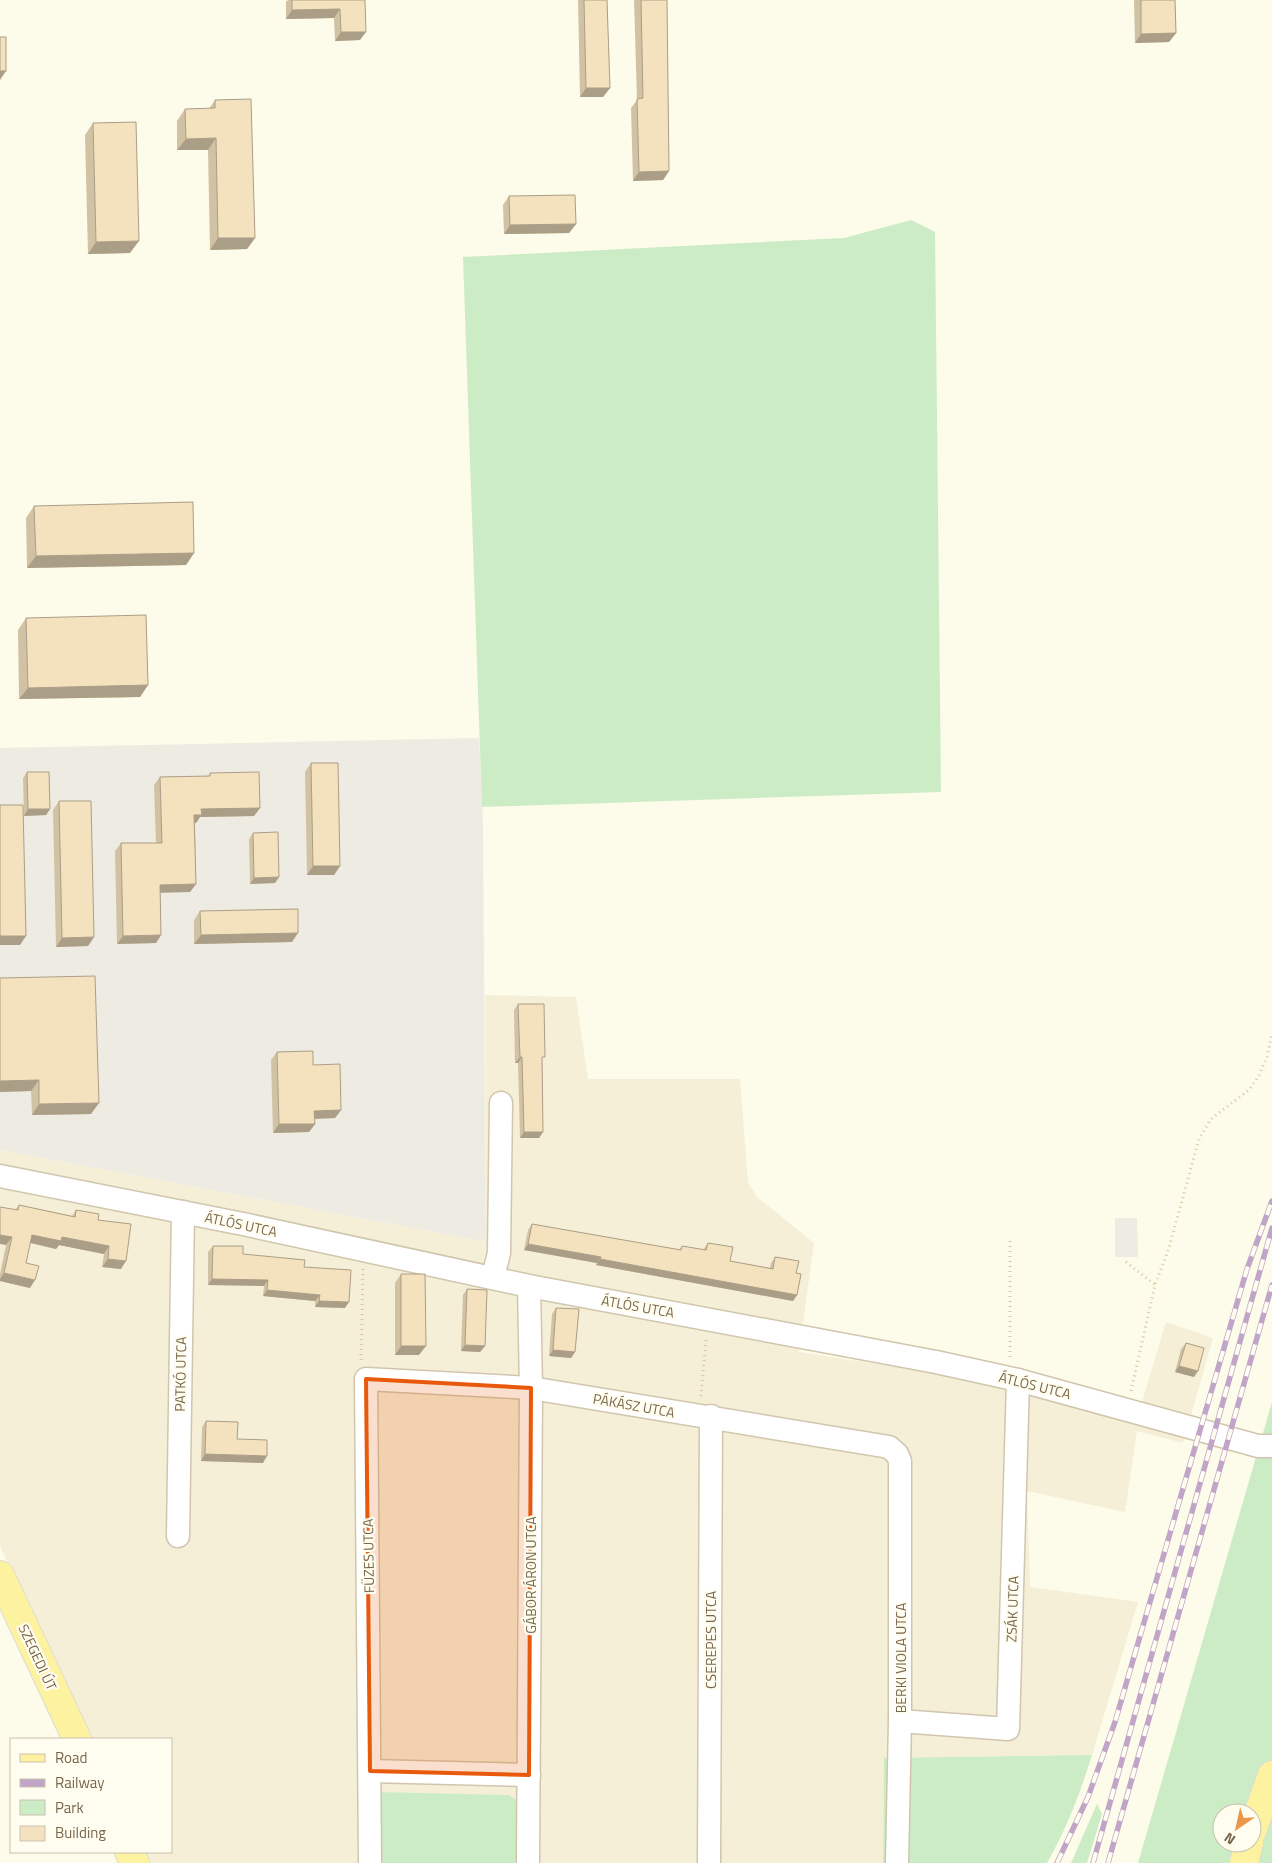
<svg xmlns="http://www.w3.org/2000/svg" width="1272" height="1863" font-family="'Titillium Web',sans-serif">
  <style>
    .residential { fill: #f5efd7 }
    .industrial { fill: #eeebe2 }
    .green { fill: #ccecc6; fill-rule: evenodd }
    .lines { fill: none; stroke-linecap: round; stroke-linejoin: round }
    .minor-casing { stroke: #d1c6ad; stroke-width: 25 }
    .major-casing { stroke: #dfdbd4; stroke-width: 30 }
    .path { stroke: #dac6a2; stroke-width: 3; stroke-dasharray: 1 4; stroke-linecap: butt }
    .minor { stroke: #fff; stroke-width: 22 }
    .major { stroke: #fdf2a0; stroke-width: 28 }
    .rail-casing { stroke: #c1a5c9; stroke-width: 5.5 }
    .rail { stroke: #fffdf0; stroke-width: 4; stroke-dasharray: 11; stroke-linecap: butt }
    .wall { fill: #d2c2a4 }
    .shaded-wall { fill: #ab9e86 }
    .building { fill: #f4e2bf; stroke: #ab9e86 }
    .marked { fill: #e8590c; fill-opacity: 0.2; stroke: #e8590c; stroke-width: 4; stroke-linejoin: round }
    .labels { text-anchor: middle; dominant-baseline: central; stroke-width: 4.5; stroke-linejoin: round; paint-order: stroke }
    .street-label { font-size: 14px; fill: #7a674b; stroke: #fffdf0 }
  </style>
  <rect width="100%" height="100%" fill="#fdfbe9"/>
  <polygon class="residential" points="485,995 576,997 588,1079 740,1079 748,1183 757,1197 814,1243 799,1352 1141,1405 1166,1322 1213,1338 1183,1443 1137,1431 1125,1512 1027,1491 1030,1587 1138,1602 1092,1755 884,1758 883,1863 146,1863 141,1852 171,1852 171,1739 89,1739 0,1546 0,1150 486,1242"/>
  <g class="industrial">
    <polygon points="479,738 483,822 486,1242 0,1150 0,748"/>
    <polygon points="1115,1218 1137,1218 1138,1257 1115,1257"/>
  </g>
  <g class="green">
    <polygon points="911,220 935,232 941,792 482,807 463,257 844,238"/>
    <path d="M1272 1402V1863H1138ZM1222 1813H1252V1843H1222Z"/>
    <path d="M1092 1755C1080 1793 1067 1828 1047 1863H883L884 1758Z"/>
    <polygon points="376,1792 508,1795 519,1801 519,1863 376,1863"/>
    <polygon points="1097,1804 1102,1814 1087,1863 1071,1863"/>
  </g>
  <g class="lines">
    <g class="minor-casing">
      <g id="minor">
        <polyline points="0,1176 243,1224 529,1286 936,1362 1018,1380 1258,1446 1272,1446"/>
        <polyline points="493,1277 499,1253 501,1103"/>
        <polyline points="178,1536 183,1212"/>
        <polyline points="900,1721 1008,1729 1018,1380"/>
        <polyline points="370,1771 529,1775"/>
        <polyline points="370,1863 366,1379 531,1388 889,1447 897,1454 900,1461 900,1721 897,1863"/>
        <polyline points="528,1863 531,1388 529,1286"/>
        <polyline points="709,1863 711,1416"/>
      </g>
    </g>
    <g class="major-casing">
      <g id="major">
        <polyline points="0,1575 77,1739"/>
        <polyline points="1252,1831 1272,1775"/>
        <polyline points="129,1852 135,1863"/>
        <polyline points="1244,1863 1249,1843"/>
      </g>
    </g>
    <g class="path">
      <polyline points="1010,1241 1010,1358"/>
      <polyline points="1126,1262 1155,1285"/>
      <polyline points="361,1360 363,1269"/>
      <polyline points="1131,1391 1155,1285 1169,1248 1199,1139 1211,1119 1250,1089 1259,1075 1267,1057 1272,1033"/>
      <polyline points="701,1396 706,1340"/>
    </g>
    <use href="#minor" class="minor"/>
    <use href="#major" class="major"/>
    <g class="rail-casing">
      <g id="rail">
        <polyline points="1057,1863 1088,1797 1115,1722 1247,1269 1272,1201"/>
        <polyline points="1093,1863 1272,1228"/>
        <polyline points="1108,1863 1272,1285"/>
      </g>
    </g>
    <use href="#rail" class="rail"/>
  </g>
  <g class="wall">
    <polygon points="288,0 365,0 360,40 335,41 334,18 286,19 286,2"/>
    <polygon points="578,0 607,0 610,88 603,97 580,97"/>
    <polygon points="634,0 667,0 669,171 663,180 633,181 631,108 637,100"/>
    <polygon points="1134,0 1175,0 1176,33 1169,42 1135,43"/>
    <polygon points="215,100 255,238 247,249 210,250 208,150 177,150 177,121 185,109 209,109"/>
    <polygon points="93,123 130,253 88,254 85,135"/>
    <polygon points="509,196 576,224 569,233 504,234 503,205"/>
    <polygon points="34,506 194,553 186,565 27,568 26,518"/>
    <polygon points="26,618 148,685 140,697 19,699 18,630"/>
    <polygon points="311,763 340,866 334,875 307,875 305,772"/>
    <polygon points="27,772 50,809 46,815 24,816 23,778"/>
    <polygon points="210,773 260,808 254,816 200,817 196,823 195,823 196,884 190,892 160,892 161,935 156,943 117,944 115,851 121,843 156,843 154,785 160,777 209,776"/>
    <polygon points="59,801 94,937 88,946 56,947 53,810"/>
    <polygon points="253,833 279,877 275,883 250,884 249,839"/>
    <polygon points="200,911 292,942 194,944 194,920"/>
    <polygon points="0,978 91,1114 32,1115 31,1091 0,1092"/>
    <polygon points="518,1004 542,1061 543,1132 539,1138 520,1138 518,1063 515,1063 514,1010"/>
    <polygon points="277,1052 341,1110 335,1118 315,1119 315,1124 309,1132 273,1133 271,1060"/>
    <polygon points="19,1205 72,1216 76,1210 98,1220 121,1269 102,1267 104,1254 59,1245 56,1249 30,1243 26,1263 30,1288 0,1281 0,1274 6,1245 15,1210"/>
    <polygon points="532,1224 679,1250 682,1246 703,1250 708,1243 730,1261 770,1268 771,1263 775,1257 796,1273 797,1295 793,1301 596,1265 597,1263 524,1250 528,1230"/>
    <polygon points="213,1246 243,1254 304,1267 345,1308 315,1307 315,1301 263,1296 264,1286 208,1285 208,1252"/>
    <polygon points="401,1274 419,1355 395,1355 395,1283"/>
    <polygon points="467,1289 485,1346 480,1352 461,1351 463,1295"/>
    <polygon points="556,1308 575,1352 571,1358 549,1356 552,1314"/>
    <polygon points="1186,1343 1194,1377 1175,1372 1181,1349"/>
    <polygon points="206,1421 237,1439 263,1463 201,1461 202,1427"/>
  </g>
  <g class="shaded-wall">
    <polygon points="340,9 334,18 286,19 292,10"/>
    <polygon points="341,32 366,32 360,40 335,41"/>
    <polygon points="1176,33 1169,42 1135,43 1141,34"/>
    <polygon points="0,71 6,71 0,80"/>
    <polygon points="586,88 610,88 603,97 580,97"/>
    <polygon points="216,138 208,150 177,150 186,139"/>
    <polygon points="669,171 663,180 633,181 639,172"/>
    <polygon points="576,224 569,233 504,234 510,225"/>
    <polygon points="218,238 255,238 247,249 210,250"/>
    <polygon points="139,241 130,253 88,254 96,242"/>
    <polygon points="194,553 186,565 27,568 36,556"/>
    <polygon points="148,685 140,697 19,699 28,688"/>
    <polygon points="260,808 254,816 200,817 196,823 189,823 194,815 201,809"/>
    <polygon points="28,809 50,809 46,815 24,816"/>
    <polygon points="313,866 340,866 334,875 307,875"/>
    <polygon points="279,877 275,883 250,884 254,878"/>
    <polygon points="196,884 190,892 154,893 160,885"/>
    <polygon points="298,933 292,942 194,944 201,935"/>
    <polygon points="161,935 156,943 117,944 123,936"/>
    <polygon points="0,936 26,936 20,945 0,945"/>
    <polygon points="94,937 88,946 56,947 62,938"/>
    <polygon points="520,1057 522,1057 518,1063 515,1063"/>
    <polygon points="39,1080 31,1091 0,1092 0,1081"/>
    <polygon points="99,1103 91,1114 32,1115 39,1104"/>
    <polygon points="341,1110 335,1118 309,1119 314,1111"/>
    <polygon points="279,1124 315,1124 309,1132 273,1133"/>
    <polygon points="524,1132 543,1132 539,1138 520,1138"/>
    <polygon points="0,1235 12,1237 6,1245 0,1244"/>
    <polygon points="32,1235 62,1237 109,1246 104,1254 59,1245 56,1249 27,1242"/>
    <polygon points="528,1244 601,1257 597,1263 524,1250"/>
    <polygon points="108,1259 126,1261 121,1269 102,1267"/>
    <polygon points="600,1259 797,1295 793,1301 596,1265"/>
    <polygon points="4,1273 35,1280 30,1288 0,1281 0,1279"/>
    <polygon points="212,1279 268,1280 264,1286 208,1285"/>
    <polygon points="267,1290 320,1295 315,1301 263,1296"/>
    <polygon points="319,1301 349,1302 345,1308 315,1307"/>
    <polygon points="465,1345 485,1346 480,1352 461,1351"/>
    <polygon points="401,1346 426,1346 419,1355 395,1355"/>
    <polygon points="553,1350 575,1352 571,1358 549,1356"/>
    <polygon points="1179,1366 1198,1371 1194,1377 1175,1372"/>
    <polygon points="205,1454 267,1456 263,1463 201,1461"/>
  </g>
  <g class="building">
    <polygon points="292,0 365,0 366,32 341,32 340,9 292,10"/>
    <polygon points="584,0 607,0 610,88 586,88"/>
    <polygon points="641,0 667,0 669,171 639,172 637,99 643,98"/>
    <polygon points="1141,0 1175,0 1176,33 1141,34"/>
    <rect x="0" y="37" width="6" height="34"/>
    <polygon points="251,99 255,238 218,238 216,138 186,139 185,109 215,108 215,100"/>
    <polygon points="136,122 139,241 96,242 93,123"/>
    <polygon points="575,195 576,224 510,225 509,196"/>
    <polygon points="193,502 194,553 36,556 34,506"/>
    <polygon points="146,615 148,685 28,688 26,618"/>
    <polygon points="311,763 338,763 340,866 313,866"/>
    <polygon points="27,772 49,772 50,809 28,809"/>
    <polygon points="259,772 260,808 201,809 202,815 194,815 196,884 160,885 161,935 123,936 121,843 162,843 160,777 210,776 210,773"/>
    <polygon points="59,801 91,801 94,937 62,938"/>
    <polygon points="0,805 23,805 26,936 0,936"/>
    <polygon points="278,832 279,877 254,878 253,833"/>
    <polygon points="298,909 298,933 201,935 200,911"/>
    <polygon points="95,976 99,1103 39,1104 39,1080 0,1081 0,978"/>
    <polygon points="518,1004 544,1004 545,1057 542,1057 543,1132 524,1132 522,1057 520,1057"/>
    <polygon points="313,1051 313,1065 340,1064 341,1110 314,1111 315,1124 279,1124 277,1052"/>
    <polygon points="19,1205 75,1217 76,1210 99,1214 98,1220 131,1224 126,1261 108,1259 109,1246 62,1237 61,1241 32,1235 26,1263 39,1266 35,1280 4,1273 12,1237 0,1235 0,1207 18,1210"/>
    <polygon points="532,1224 681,1250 682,1246 706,1250 708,1243 733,1247 730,1261 773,1269 775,1257 799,1261 796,1273 801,1274 797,1295 600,1259 601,1257 528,1244"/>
    <polygon points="213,1246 243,1246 243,1254 305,1260 304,1267 351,1270 349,1302 319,1301 320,1295 267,1290 268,1280 212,1279"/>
    <polygon points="401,1274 425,1274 426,1346 401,1346"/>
    <polygon points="467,1289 487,1290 485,1346 465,1345"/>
    <polygon points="556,1308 579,1309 575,1352 553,1350"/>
    <polygon points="1186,1343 1204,1348 1198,1371 1179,1366"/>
    <polygon points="206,1421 238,1422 237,1439 267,1440 267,1456 205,1454"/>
  </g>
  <path class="marked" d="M366 1379 531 1388 529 1775 370 1771Z"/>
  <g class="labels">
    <g class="street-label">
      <text transform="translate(241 1224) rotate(12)">ÁTLÓS UTCA</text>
      <text transform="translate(638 1306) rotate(10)">ÁTLÓS UTCA</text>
      <text transform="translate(180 1374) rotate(-89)">PATKÓ UTCA</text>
      <text transform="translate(1035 1385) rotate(14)">ÁTLÓS UTCA</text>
      <text transform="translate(634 1405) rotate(10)">PÁKÁSZ UTCA</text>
      <text transform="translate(368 1556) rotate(-91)">FÜZES UTCA</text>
      <text transform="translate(530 1575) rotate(-90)">GÁBOR ÁRON UTCA</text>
      <text transform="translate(1012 1609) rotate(-88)">ZSÁK UTCA</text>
      <text transform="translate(710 1640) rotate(-90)">CSEREPES UTCA</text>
      <text transform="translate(38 1657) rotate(65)">SZEGEDI ÚT</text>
      <text transform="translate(900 1658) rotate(-90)">BERKI VIOLA UTCA</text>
    </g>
  </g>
  <rect x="10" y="1738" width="162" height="115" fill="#fffdf0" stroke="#cac1ae"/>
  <rect x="20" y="1754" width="25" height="8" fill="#fdf2a0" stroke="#cac1ae"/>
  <text x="55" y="1763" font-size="15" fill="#7a674b">Road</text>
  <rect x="20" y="1779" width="25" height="8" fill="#c1a5c9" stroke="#cac1ae"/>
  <text x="55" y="1788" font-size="15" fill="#7a674b">Railway</text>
  <rect x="20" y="1800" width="25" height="15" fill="#ccecc6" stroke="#cac1ae"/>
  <text x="55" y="1813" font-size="15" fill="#7a674b">Park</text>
  <rect x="20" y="1826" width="25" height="15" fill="#f4e2bf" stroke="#cac1ae"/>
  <text x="55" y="1838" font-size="15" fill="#7a674b">Building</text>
  <g transform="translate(1237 1828) rotate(214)"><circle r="24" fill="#fffdf0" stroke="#cac1ae"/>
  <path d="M0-4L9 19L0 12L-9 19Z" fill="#eb974a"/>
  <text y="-8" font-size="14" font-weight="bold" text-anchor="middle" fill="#7a674b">N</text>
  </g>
</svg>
